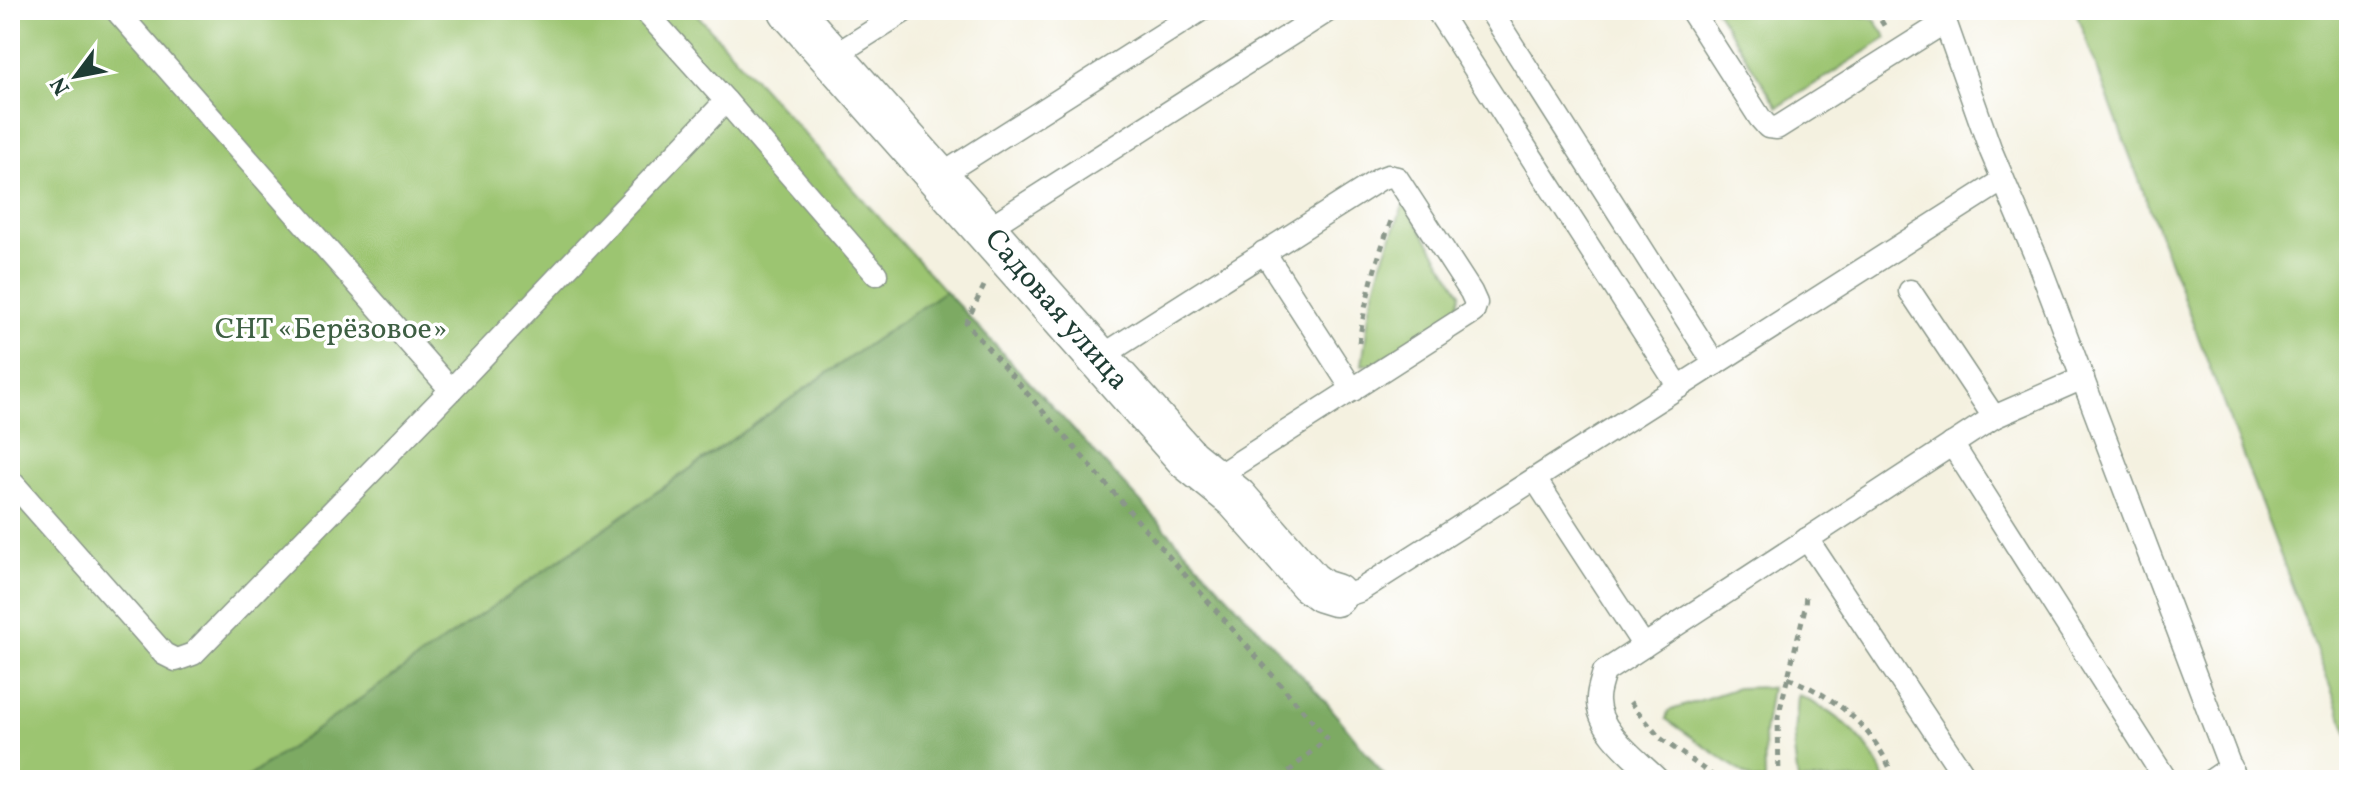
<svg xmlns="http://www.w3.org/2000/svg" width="2359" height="790" font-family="Vollkorn,serif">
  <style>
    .green { fill: #9cc571; stroke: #5e8152; stroke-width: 2 }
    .forest { fill: #7daa63; stroke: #4e744c; stroke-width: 2 }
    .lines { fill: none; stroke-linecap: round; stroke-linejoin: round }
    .lane-casing { stroke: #8a978a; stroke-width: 25 }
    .street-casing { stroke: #8a978a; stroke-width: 45 }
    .path { stroke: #8a978a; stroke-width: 5; stroke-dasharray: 6 6; stroke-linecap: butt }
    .lane { stroke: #fff; stroke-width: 22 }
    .street { stroke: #fff; stroke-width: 42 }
    .labels { text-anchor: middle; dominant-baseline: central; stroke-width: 7; stroke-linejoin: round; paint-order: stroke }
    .street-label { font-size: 30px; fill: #1f3d34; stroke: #fff }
    .park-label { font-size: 30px; fill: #3e5f43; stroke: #fff }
  </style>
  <rect width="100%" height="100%" fill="#fff"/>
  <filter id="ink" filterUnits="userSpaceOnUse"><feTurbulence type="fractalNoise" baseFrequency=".0125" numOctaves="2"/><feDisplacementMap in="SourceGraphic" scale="16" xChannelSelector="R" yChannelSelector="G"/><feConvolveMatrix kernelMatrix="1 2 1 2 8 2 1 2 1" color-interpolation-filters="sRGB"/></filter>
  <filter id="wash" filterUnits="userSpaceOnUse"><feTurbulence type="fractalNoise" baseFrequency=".006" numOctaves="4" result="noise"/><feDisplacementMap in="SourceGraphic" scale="32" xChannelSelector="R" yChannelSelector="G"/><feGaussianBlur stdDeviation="1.8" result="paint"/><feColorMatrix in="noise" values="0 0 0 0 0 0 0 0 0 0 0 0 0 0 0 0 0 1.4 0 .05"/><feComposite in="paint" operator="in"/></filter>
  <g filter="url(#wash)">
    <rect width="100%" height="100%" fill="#f4f1e0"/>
    <g class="green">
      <polygon points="10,10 693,10 945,291 244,780 10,780"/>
      <polygon points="1716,10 1838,10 1875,20 1887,38 1778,107"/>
      <polygon points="2075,10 2349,10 2349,737"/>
      <polygon points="1404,203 1461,293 1456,312 1374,364 1362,365 1370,306 1382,262"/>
      <polygon points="1771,687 1764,734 1765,780 1753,780 1666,719 1668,711 1737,688"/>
      <path d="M1798 695C1836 713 1871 739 1885 780H1798L1794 750Z"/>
    </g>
    <polygon class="forest" points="945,291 1327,703 1388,780 244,780"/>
  </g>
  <g filter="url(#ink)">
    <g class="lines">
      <g class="lane-casing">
        <g id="lane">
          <polyline points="116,10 451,390"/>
          <polyline points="1437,10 1679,387"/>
          <polyline points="1490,10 1715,364"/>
          <polyline points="1691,10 1760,118 1768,127 1777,128 1945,22"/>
          <polyline points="1941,10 1991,151 2039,264 2235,780"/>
          <polyline points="832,57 906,10"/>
          <polyline points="726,101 876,274"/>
          <polyline points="938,177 1201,10"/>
          <polyline points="985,230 1329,10"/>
          <polyline points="1264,252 1353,390"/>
          <polyline points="1910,291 1994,417"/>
          <polyline points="1099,358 1380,179 1388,176 1397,178 1471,292 1476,303 1473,312 1213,479"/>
          <polyline points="1952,444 2166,780"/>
          <polyline points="1535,479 1644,646"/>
          <polyline points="10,480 164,654 176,660 193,654 451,390 726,101 644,10"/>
          <polyline points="1807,539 1967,780"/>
          <polyline points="1335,595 1347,595 1359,591 2003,180"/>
          <path d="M1658 780C1637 759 1596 730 1598 698 1598 690 1602 680 1604 672L1994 417 2083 378"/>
          <polyline points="2212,780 2231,767"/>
        </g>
      </g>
      <g class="street-casing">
        <polyline id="street" points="790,10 1188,459 1236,498 1310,582 1322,591 1335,595"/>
      </g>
      <g class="path">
        <polyline points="1861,10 1877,14 1885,27"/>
        <polyline points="984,286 966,323 1327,738 1279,780"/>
        <path d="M1359 343C1365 300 1376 261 1391 221"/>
        <path d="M1788 678C1839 698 1875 729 1895 780"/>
        <polyline points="1630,702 1660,738 1719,780"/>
        <polyline points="1779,780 1778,717 1805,608 1806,592"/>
      </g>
      <use href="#lane" class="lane"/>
      <use href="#street" class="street"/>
    </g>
  </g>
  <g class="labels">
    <g class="street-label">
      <text transform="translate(1056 310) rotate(49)">Садовая улица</text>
    </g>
    <g class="park-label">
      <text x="331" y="330">СНТ «Берёзовое»</text>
    </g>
  </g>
  <rect width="2359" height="790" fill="none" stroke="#fff" stroke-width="40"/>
  <g transform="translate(76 76) rotate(238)" stroke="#ffffff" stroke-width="6" paint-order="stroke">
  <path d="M0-6L14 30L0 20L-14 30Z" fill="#1f3d34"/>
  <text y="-12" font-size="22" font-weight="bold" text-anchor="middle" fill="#1f3d34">N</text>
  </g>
</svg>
